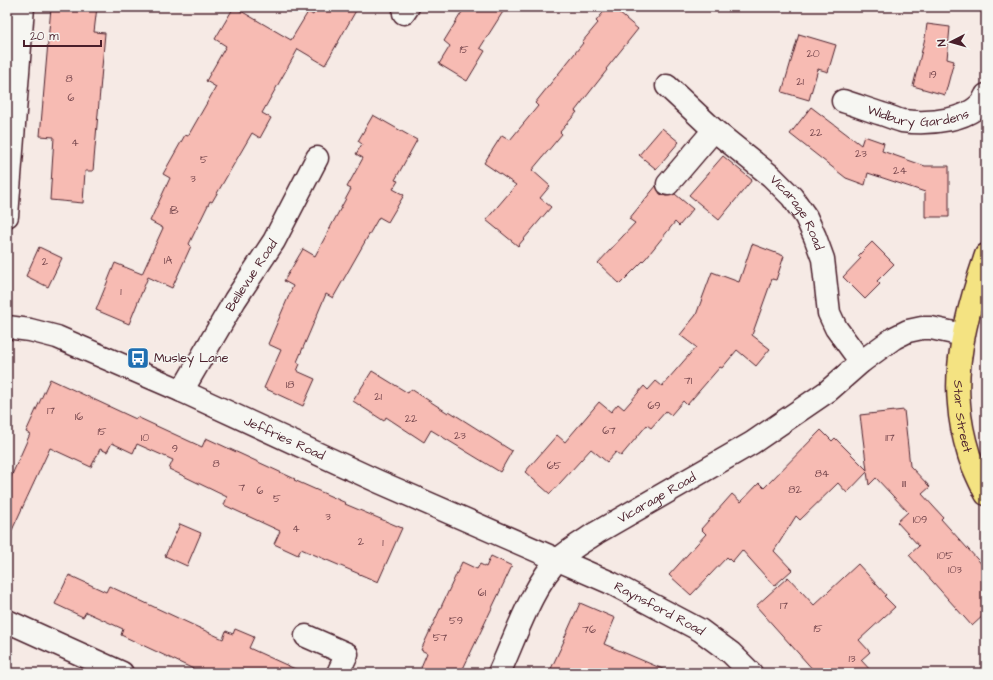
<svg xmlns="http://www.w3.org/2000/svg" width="993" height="680" font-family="'Architects Daughter',sans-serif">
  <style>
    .building { fill: #f7bbb3; stroke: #4a1f2b }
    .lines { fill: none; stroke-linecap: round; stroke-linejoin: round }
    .minor-casing { stroke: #4a1f2b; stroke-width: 25 }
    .major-casing { stroke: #4a1f2b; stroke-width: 25 }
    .minor { stroke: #f6f6f2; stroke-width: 22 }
    .major { stroke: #f4e382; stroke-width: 22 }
    .labels { text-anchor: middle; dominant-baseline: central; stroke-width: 3; stroke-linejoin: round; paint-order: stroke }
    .number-label { font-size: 11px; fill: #75464d }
    .street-label { font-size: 13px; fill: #4a1f2b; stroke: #f6f6f2 }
    .poi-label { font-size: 13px; fill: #4a1f2b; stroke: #f6f6f2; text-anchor: start }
  </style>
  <rect width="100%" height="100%" fill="#f6eae5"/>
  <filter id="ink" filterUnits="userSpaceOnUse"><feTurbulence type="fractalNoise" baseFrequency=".025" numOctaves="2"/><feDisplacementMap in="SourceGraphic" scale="8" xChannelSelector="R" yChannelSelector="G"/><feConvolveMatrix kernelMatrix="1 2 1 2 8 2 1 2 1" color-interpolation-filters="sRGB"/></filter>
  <g filter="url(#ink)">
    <g class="building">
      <polygon points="51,7 97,7 94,32 105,33 93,171 85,171 83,203 50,200 54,137 40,136"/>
      <polygon points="234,7 291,40 308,12 313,15 317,7 358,7 325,65 298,49 262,113 271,118 260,138 252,133 212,202 210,201 189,244 191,246 172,288 148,277 129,324 96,310 115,263 142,274 163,228 150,221 170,178 163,174 185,135 188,136 216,87 206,81 226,46 215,39"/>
      <polygon points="465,7 506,7 480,48 485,51 467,81 439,64 450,46 444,41"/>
      <polygon points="608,7 612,7 638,29 606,69 607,70 575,111 577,112 560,132 562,134 532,170 550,186 540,198 551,207 518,246 486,220 516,185 484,163 502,135 510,140 538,106 535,103 583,43 582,42 598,23 596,21"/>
      <polygon points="927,24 950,27 947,59 954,61 945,95 913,86 925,38"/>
      <polygon points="799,34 836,45 828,72 818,69 809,100 782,92"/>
      <polygon points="811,107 861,145 864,136 884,143 882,151 925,166 949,166 949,217 925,217 925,192 868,173 865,185 846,178 790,134"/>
      <polygon points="373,115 417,140 395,180 398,181 393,189 404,195 388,222 379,217 333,298 326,294 297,362 300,364 297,371 315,379 303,406 264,388 281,350 268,344 293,286 284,281 303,249 315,256 351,189 347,187 363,158 356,154 362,144 358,141"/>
      <polygon points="662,128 679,142 656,169 639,155"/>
      <polygon points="723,156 752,180 719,220 689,195"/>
      <polygon points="656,186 660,194 666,196 675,194 693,209 679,226 675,222 646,258 620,284 598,263 635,223 629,219"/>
      <polygon points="872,242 894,264 877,281 880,284 865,299 843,277 861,258 858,256"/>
      <polygon points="752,244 784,256 776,280 772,279 752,335 770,349 756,366 737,350 722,368 720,367 687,405 683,401 671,415 666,411 651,428 647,425 621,456 616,452 607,462 591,449 550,494 525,472 557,435 565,442 599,402 611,412 618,404 624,409 644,386 648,390 656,381 662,386 696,347 680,335 696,315 712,272 739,282"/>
      <polygon points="39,247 62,258 48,287 26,276"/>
      <polygon points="372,371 408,393 411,389 448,413 449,411 512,451 500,472 431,430 424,442 386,417 384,421 353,401"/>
      <polygon points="50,379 136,419 137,417 202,447 206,438 295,479 294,480 346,503 345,504 402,528 378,582 301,549 298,555 274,544 280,531 224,505 227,497 169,469 173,460 137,444 133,453 112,443 107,452 100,449 91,467 50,448 7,541 7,486 30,434 26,432"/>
      <polygon points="904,410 910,466 930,487 922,494 943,517 941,519 986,569 986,613 972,626 909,555 919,546 897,522 908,512 876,478 869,485 867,472 847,493 838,483 800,520 796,516 774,551 792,570 774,586 742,550 732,562 727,557 691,595 669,575 706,534 701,529 732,494 741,502 759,483 764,488 821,430 832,441 835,438 867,470 860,415"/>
      <polygon points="180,524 201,533 187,566 165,556"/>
      <polygon points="491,556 512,566 461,673 435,673 421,667 427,653 421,650 462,562 477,569 480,564 486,567"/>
      <polygon points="858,564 886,595 884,596 895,607 859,640 870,652 861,660 873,673 816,673 756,606 788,577 814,605"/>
      <polygon points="69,575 106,592 109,586 223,639 226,631 233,634 235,629 254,637 249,648 304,673 202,673 121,635 123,629 86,612 83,617 55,604"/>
      <polygon points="580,603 615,618 604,644 672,673 549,673 564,641 563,641"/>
    </g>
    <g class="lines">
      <g class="minor-casing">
        <g id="minor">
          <polyline points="404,13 408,7"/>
          <path id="s1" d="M667 86 714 130 771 176 792 197 806 217 815 237 823 259 829 313 836 328 861 362"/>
          <path id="s2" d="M843 101C856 105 869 110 882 114 888 116 895 119 902 121 927 124 975 122 986 95"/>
          <polyline points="668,184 714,130"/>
          <polyline points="7,216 23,7"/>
          <path id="s3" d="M7 327 30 330 57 337 182 391 377 481 611 583 700 630 731 653 751 673"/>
          <path id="s4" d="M182 391 235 300 274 241 317 158"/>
          <polyline points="7,621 122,673"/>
          <polyline points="306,636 347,654 338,673"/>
          <path id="s5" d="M499 673C514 641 533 583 559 559 570 549 584 541 596 533L752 443 828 391 861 362 894 338 908 331 922 328H931L963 335"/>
        </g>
      </g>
      <g class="major-casing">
        <g id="major">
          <path id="s6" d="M986 255C971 299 954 357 959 404 960 421 964 439 969 455 973 468 980 482 986 494"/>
        </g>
      </g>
      <use href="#minor" class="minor"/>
      <use href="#major" class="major"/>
    </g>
  </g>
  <defs>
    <g id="bus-square" transform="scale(1.15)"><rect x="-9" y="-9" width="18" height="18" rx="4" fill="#1f6fb2" stroke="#f6f6f2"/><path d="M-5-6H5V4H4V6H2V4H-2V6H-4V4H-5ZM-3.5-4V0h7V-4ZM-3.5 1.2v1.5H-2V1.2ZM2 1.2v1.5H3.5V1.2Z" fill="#fff"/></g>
  </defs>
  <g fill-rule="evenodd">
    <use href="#bus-square" x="138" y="358"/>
  </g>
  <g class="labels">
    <g class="number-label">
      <text x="464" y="49">15</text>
      <text x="813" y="53">20</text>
      <text x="933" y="74">19</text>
      <text x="69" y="78">8</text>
      <text x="800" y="81">21</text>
      <text x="71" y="97">6</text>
      <text x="816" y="132">22</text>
      <text x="75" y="142">4</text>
      <text x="861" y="153">23</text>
      <text x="204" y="159">5</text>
      <text x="900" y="170">24</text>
      <text x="193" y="178">3</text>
      <text x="174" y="210">1B</text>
      <text x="168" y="260">1A</text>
      <text x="45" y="261">2</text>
      <text x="121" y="291">1</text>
      <text x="688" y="380">71</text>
      <text x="290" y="384">18</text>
      <text x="378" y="396">21</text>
      <text x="654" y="405">69</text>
      <text x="51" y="410">17</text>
      <text x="79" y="416">16</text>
      <text x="411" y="418">22</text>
      <text x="609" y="430">67</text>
      <text x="102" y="431">15</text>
      <text x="460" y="435">23</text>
      <text x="145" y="437">10</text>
      <text x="890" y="437">117</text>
      <text x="175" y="448">9</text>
      <text x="216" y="463">8</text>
      <text x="554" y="465">65</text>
      <text x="822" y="473">84</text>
      <text x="904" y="483">111</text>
      <text x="242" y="487">7</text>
      <text x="795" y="489">82</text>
      <text x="260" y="490">6</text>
      <text x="277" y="498">5</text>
      <text x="328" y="516">3</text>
      <text x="920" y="519">109</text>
      <text x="296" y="528">4</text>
      <text x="361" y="541">2</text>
      <text x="383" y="542">1</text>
      <text x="945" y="555">105</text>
      <text x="955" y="569">103</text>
      <text x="482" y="592">61</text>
      <text x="784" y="605">17</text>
      <text x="456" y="620">59</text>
      <text x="818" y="628">15</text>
      <text x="589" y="629">76</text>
      <text x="440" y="637">57</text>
      <text x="852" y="658">13</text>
    </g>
    <g class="street-label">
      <text stroke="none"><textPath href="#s2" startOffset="78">Widbury Gardens</textPath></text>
      <text stroke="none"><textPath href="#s1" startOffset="183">Vicarage Road</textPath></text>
      <text stroke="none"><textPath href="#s4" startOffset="135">Bellevue Road</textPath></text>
      <text stroke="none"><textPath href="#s6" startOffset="165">Star Street</textPath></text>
      <text stroke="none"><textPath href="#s3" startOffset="300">Jeffries Road</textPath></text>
      <text stroke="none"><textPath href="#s5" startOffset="245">Vicarage Road</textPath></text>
      <text stroke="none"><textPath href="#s3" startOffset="712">Raynsford Road</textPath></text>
    </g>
    <g class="poi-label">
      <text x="154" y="358">Musley Lane</text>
    </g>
  </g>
  <rect width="993" height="680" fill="none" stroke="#f6f6f2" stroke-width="24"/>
  <rect x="12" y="12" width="969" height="656" fill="none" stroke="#4a1f2b" stroke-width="1.5" filter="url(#ink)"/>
  <g transform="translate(951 42) rotate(264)" stroke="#f6f6f2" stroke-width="3" paint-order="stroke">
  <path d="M0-3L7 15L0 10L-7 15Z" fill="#4a1f2b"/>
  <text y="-6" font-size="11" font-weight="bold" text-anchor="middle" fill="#4a1f2b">N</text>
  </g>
  <path d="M24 40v6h77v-6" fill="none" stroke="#4a1f2b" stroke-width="2"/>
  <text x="30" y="40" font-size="12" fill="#4a1f2b" stroke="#f6f6f2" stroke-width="3" paint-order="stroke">20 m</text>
</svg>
